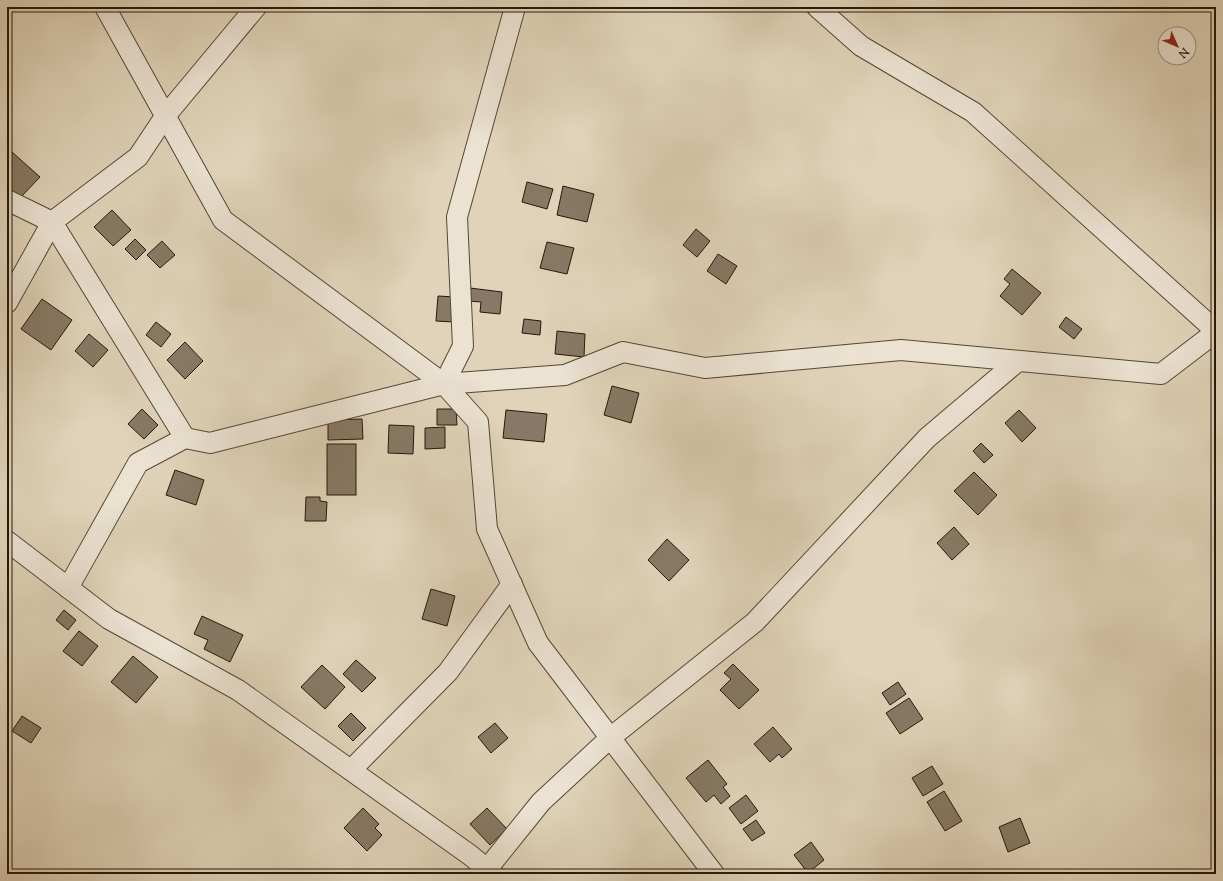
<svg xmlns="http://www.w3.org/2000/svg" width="1223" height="881" font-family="'Sorts Mill Goudy',serif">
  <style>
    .building { fill: #877965; stroke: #261809 }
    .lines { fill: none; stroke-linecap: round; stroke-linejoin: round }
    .minor-casing { stroke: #544735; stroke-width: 22 }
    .minor { stroke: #ebe2d2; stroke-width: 20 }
  </style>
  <rect width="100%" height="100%" fill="#e0d3b9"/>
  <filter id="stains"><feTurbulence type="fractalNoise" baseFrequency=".005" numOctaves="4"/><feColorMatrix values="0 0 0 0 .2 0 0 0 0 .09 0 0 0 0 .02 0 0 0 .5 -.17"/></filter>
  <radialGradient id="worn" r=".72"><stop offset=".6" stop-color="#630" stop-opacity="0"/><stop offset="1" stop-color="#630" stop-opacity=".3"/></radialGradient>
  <g class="building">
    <polygon points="12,152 40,177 19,199 7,187 7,157"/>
    <polygon points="527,182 553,189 547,209 522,202"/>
    <polygon points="563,186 594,194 587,222 557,215"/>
    <polygon points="112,210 131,230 113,246 94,227"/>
    <polygon points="696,229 710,241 697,257 683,245"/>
    <polygon points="135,239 146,250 136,260 125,249"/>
    <polygon points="162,241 175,255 160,268 147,255"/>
    <polygon points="547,242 574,248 567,274 540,268"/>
    <polygon points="718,254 737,266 726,284 707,271"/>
    <polygon points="1012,269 1041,293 1022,315 1000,296 1010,284 1004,279"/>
    <polygon points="470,288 502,292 500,314 480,312 481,302 469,301"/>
    <polygon points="438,296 455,297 453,322 436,321"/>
    <polygon points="42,299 72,320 51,350 21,329"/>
    <polygon points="1066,317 1082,329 1074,339 1059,327"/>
    <polygon points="524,319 541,321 540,335 522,333"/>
    <polygon points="156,322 171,334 161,347 146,335"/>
    <polygon points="557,331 585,334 584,357 555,354"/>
    <polygon points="89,334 108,350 93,367 75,351"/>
    <polygon points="185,342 203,361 185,379 167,360"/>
    <polygon points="612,386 639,393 631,423 604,415"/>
    <polygon points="142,409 158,425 144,439 128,424"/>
    <polygon points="437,409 456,409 457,425 437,425"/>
    <polygon points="506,410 547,414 544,442 503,438"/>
    <polygon points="1019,410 1036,428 1022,442 1005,423"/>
    <polygon points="362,419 363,439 328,440 328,420"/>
    <polygon points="389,425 414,426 413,454 388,453"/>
    <polygon points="445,427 445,448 425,449 425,428"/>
    <polygon points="981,443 993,455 984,463 973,451"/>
    <rect x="327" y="444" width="29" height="51"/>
    <polygon points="7,463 11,464 8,478 7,478"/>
    <polygon points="175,470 204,480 196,505 166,495"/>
    <polygon points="974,472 997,495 978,515 954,491"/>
    <polygon points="306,497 320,497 320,501 327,502 326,521 305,521"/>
    <polygon points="954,527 969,544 952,560 937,543"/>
    <polygon points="667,539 689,560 669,581 648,560"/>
    <polygon points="431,589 455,596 447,626 422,619"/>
    <polygon points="64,610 76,620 68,630 56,620"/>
    <polygon points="202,616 243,635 230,662 204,649 208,640 194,634"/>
    <polygon points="79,631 98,646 82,666 63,651"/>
    <polygon points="133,656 158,677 136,703 111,682"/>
    <polygon points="356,660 376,678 362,692 343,674"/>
    <polygon points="733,664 759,690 739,709 720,690 731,679 724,673"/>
    <polygon points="322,665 345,687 325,709 301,687"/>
    <polygon points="898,682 906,694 890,705 882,693"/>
    <polygon points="909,698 923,719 900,734 886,713"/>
    <polygon points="351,713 366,728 353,741 338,726"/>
    <polygon points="22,716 41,728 31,743 12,731"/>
    <polygon points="495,723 508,738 491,753 478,737"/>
    <polygon points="773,727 792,749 782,758 779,754 770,762 754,744"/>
    <polygon points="708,760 727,784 723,787 730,796 721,804 714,795 706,802 686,778"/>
    <polygon points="932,766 943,784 923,796 912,778"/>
    <polygon points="944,791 962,821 945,831 927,802"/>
    <polygon points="746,795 758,811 741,824 729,808"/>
    <polygon points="363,808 379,824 375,828 382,835 367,851 344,828"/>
    <polygon points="487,808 507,829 490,845 470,824"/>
    <polygon points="1020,818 1030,843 1008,852 999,827"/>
    <polygon points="756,820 765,833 752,841 743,829"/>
    <polygon points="811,842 824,860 808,873 794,855"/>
  </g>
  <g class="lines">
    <g class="minor-casing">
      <g id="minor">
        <polyline points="105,7 223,220 444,384 478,422 487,529 538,643 714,874"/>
        <polyline points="817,7 861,46 973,112 1216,331"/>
        <polyline points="7,200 52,222 185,438"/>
        <polyline points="7,303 52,222 138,157 166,115 256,7"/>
        <polyline points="444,384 463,346 457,217 515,7"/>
        <polyline points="7,541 109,619 238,690 470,855 493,874"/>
        <polyline points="68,588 138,463 185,438 210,443 444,384 565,375 623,352 705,368 901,350 1161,374 1216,332"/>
        <polyline points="351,770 448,672 512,584"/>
        <polyline points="487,869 541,802 610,738 755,622 927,438 1018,361"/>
      </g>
    </g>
    <use href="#minor" class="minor"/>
  </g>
  <rect width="1223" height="881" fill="none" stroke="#e0d3b9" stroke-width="24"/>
  <rect x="8" y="8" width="1207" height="865" fill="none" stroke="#261809" stroke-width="2"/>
  <rect x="12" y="12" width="1199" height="857" fill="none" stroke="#261809"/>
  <g transform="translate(1177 46) rotate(135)"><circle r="19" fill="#ebe2d2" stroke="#9c9182"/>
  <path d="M0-3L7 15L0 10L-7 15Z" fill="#8f2418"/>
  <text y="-6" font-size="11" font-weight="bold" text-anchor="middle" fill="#261809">N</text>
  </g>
  <rect width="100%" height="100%" filter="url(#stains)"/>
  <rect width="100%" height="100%" fill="url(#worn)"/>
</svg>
